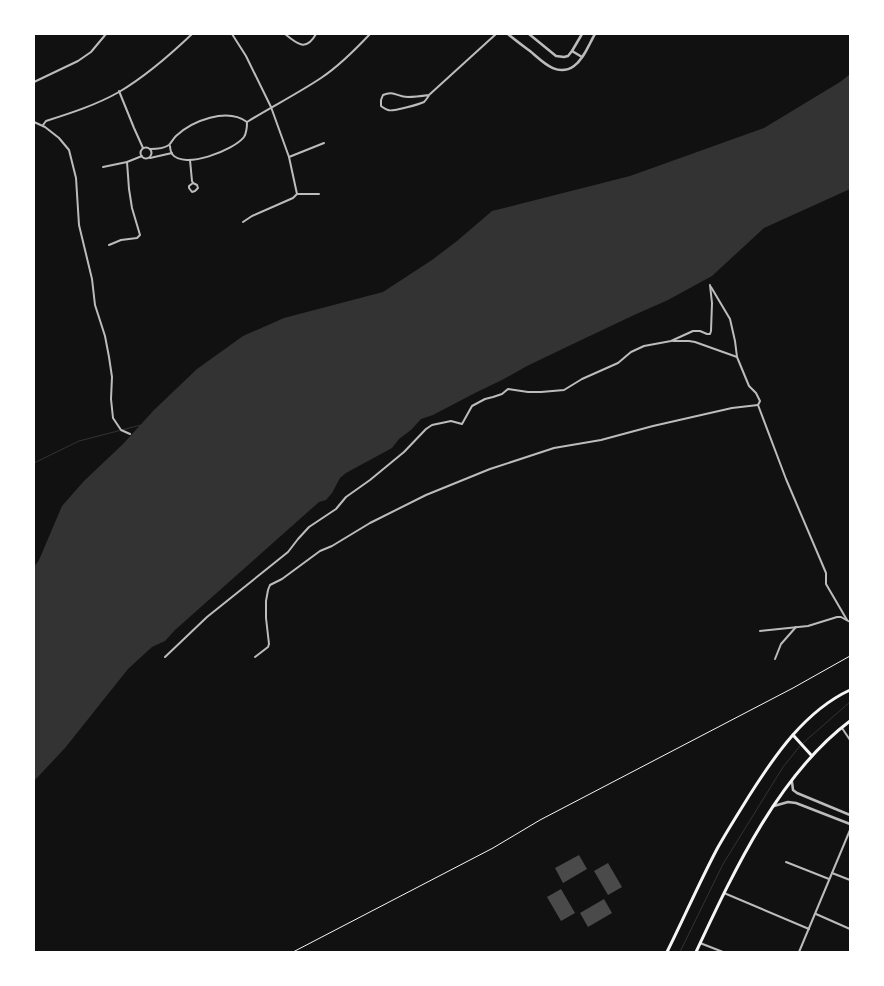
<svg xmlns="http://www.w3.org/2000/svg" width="884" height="986" font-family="'IBM Plex Sans',sans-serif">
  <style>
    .water { fill: #333 }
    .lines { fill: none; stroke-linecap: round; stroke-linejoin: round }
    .stream { stroke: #333; stroke-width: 1 }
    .building { fill: #4a4a4a }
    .path { stroke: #f5f5f5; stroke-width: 1 }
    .minor { stroke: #bcbcbc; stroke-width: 2 }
    .tertiary { stroke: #bcbcbc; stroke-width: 2.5 }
    .trunk { stroke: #f5f5f5; stroke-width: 3 }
  </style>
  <rect width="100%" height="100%" fill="#111"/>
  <polygon class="water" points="850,74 850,189 764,228 712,276 668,300 632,316 575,343 527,366 502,380 475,393 433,415 421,419 411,430 399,439 392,448 346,473 340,478 332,493 326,500 319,502 175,630 165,641 152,647 128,669 65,748 34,781 34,567 39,560 62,506 84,481 123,444 154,410 197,369 243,336 284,318 383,292 432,260 457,241 492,211 630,176 764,128 840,82"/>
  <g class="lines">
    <g class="stream">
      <polyline points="34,463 79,441 141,425"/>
      <polyline points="803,743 850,702"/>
      <polyline points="680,952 723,864 783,767 800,746"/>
    </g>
  </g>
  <g class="building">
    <polygon points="579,855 587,869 563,883 555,868"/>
    <polygon points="608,863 622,887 608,895 594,871"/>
    <polygon points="561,889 575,913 561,921 547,897"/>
    <polygon points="604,899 612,913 588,927 580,913"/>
  </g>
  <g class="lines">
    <polyline class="path" points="293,952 493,848 540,820 793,688 850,656"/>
    <g class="minor">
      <polyline points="232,34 246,56 271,107 289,157 297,194"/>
      <path d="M285 34C297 44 306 52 316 34"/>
      <polyline points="34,82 78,61 91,52 106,34"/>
      <polyline points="119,91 134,128 143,148"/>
      <path d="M429 95C422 96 415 97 408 97 397 97 394 90 383 95L381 100V106C384 108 384 109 388 110 392 112 420 104 424 102 425 101 429 96 429 95L496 34"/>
      <polyline points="34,122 45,127 59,138 69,150 76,178 79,225 92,279 95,305 105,336 109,357 112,377 111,399 113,418 121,430 130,434"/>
      <path d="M247 122C271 107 297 94 321 78 339 66 355 50 370 34"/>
      <path d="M43 125 46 121C71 113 96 105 119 92 146 76 170 55 192 34"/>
      <path d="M170 146C170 147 171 152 172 154 184 170 234 150 244 137 247 132 247 128 247 122"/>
      <circle cx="146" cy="153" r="5.5"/>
      <path d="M150 149C156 149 163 149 169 145 171 143 173 139 176 136 192 121 227 107 247 122"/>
      <polyline points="289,157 324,143"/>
      <polyline points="150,158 172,153"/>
      <polyline points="190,160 192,181 193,183 197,185 198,188 195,191 192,192 189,188 189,186 193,183"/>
      <polyline points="103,167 127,162 142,156"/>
      <polyline points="243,222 252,216 293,198 297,194 319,194"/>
      <polyline points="109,245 121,240 137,238 140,235 132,208 129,189 127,162"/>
      <polyline points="711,287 730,319 735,341 737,357 749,386 756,393 760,401 758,405 786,479 826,573 826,584 847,620"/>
      <polyline points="673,341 689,341 695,342 737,357"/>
      <polyline points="760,631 808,626 837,617 841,617 850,622"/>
      <polyline points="165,657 207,617 288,552 298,539 309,527 336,509 346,497 370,480 404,452 426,429 432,425 451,421 462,424 472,406 485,399 493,397 502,394 508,389 528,392 541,392 564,390 582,379 618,363 631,352 644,346 671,341 693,331 700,331 707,334 710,334 711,331 712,303 710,285"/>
      <polyline points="255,657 268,647 269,644 266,618 266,601 268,590 270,585 282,579 320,551 332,546 370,523 426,495 490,469 554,448 601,440 653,426 732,408 758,405"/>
      <polyline points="775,659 781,644 796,627"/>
      <polyline points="842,728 850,740"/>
      <polyline points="786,862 829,879"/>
      <polyline points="832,873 850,880"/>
      <polyline points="724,893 809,929"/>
      <polyline points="816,914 850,929"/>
      <polyline points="700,943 723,952"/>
      <polyline points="799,952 850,830"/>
    </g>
    <g class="tertiary">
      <path d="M508 34C515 40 522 45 530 51 542 61 557 78 574 66 584 59 589 44 595 34"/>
      <polyline points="529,34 556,56 564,57 568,56 572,51 582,34"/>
      <polyline points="572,51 582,57"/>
      <polyline points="792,782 793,790 797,793 850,815"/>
      <polyline points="774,806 788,802 796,803 850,824"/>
    </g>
    <g class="trunk">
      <polyline points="793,735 812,756"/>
      <path d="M667 952C684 918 699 883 717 849 727 831 738 814 749 796 775 755 805 711 850 690"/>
      <path d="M696 952C733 873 778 775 850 721"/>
    </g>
  </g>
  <rect width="884" height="986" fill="none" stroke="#ffffff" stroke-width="70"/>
</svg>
